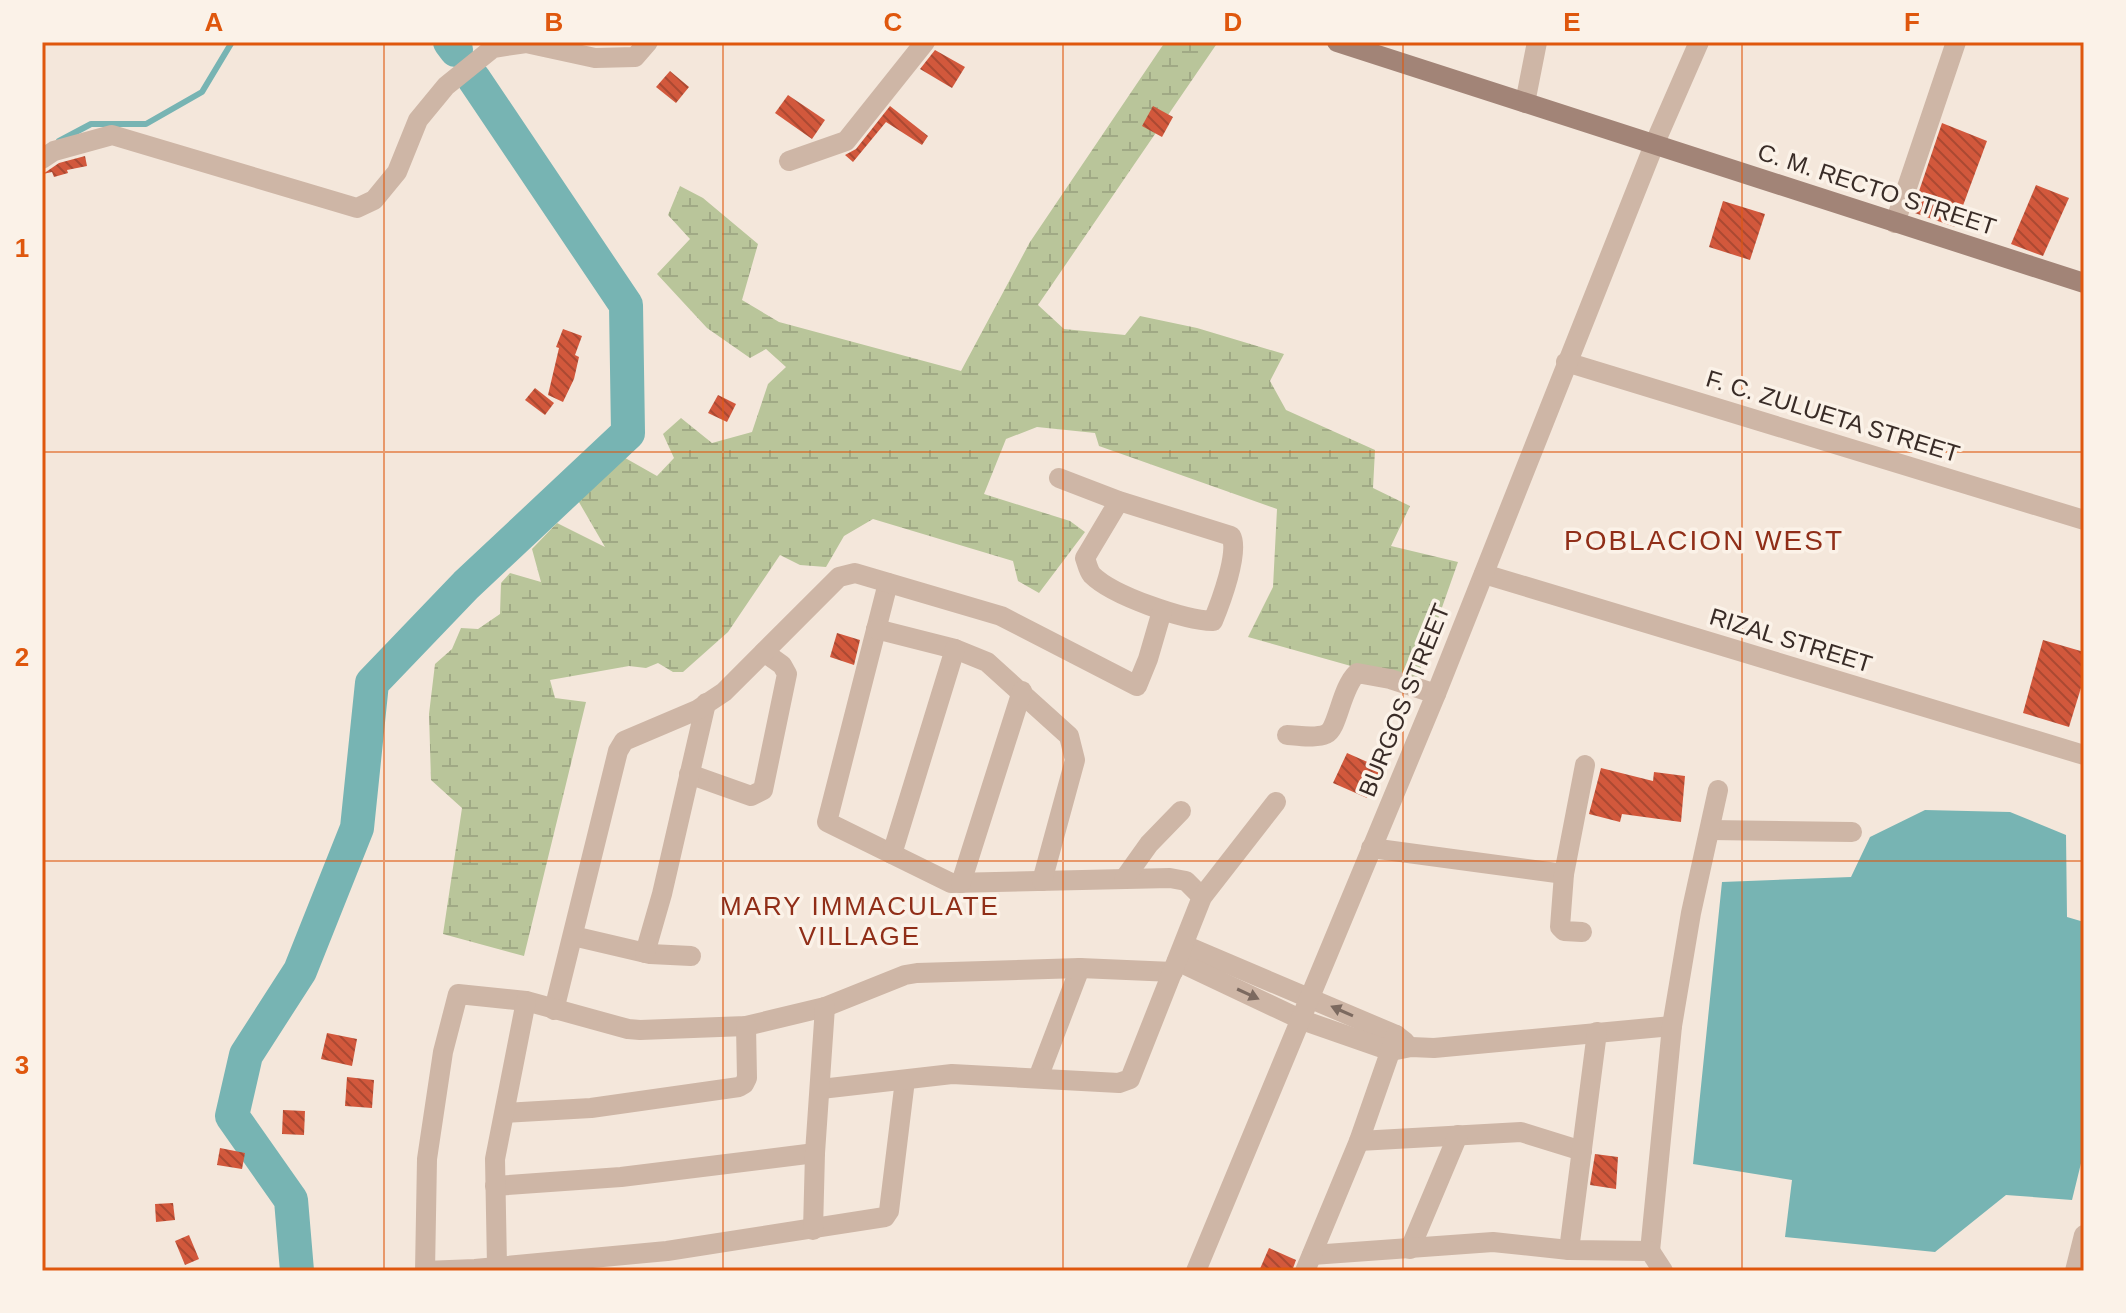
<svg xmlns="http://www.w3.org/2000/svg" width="2126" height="1313" font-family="Helvetica,sans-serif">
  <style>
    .wetland { fill: url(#wetland-marsh) }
    .water { fill: #77b4b3 }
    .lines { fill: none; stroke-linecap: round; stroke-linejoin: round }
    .stream { stroke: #77b4b3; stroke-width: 6 }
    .river { stroke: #77b4b3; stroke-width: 34 }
    .building { fill: url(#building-back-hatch) }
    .minor { stroke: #ceb6a6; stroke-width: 20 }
    .tertiary { stroke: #ceb6a6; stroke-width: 20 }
    .secondary { stroke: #a28477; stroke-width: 20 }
    .oneway { fill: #7c6a60 }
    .grid { fill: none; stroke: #df570d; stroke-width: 2; stroke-opacity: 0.55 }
    .labels { text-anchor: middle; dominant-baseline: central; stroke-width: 7; stroke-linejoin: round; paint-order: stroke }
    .street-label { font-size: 24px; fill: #392c27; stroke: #fbf2e8 }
    .neighbourhood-label { font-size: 26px; letter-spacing: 2px; fill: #902e18; stroke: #fbf2e8 }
    .quarter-label { font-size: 28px; letter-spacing: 2px; fill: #902e18; stroke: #fbf2e8 }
    .neatline { fill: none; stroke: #df570d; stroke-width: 3 }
    .grid-label { font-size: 26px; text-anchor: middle; font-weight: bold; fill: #df570d }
  </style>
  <defs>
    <pattern id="wetland-marsh" width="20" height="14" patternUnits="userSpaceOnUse" patternTransform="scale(2)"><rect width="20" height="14" fill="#b9c59a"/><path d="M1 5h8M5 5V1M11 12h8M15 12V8" fill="none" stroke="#a0a985"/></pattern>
    <pattern id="building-back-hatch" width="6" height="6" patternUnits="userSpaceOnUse" patternTransform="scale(2)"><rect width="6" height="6" fill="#d2583c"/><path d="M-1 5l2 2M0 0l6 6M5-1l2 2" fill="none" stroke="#ab4932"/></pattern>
  </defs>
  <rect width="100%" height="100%" fill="#f4e7db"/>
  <polygon class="wetland" points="1165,42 1218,42 1038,305 1064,329 1125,335 1140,316 1197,328 1284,354 1270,381 1286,410 1375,450 1373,488 1410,506 1391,546 1458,562 1415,684 1248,637 1273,587 1277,509 1099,446 1095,433 1037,427 1006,439 984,494 1070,521 1085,532 1039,593 1018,581 1013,561 873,519 844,536 826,567 800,565 780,555 728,632 683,672 673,672 658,663 646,668 629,666 550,680 555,698 586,702 524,956 443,934 462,808 431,780 429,714 435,664 452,649 461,628 478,629 500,614 501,583 510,573 541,582 532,549 557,523 605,547 565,478 604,446 657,476 674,458 663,434 681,418 712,443 752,432 768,384 786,367 766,349 750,358 707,328 657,274 690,239 668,215 680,186 703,198 758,244 742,300 779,322 961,371 1030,242"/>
  <polygon class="water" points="1925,810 2010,812 2066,835 2067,917 2084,922 2084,1151 2072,1200 2006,1195 1935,1252 1785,1237 1792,1180 1693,1164 1722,882 1851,877 1870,837"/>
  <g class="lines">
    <polyline class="stream" points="59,141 91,124 146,124 202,92 232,42"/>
    <g class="river">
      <polyline points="450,42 456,50"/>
      <polyline points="297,1271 291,1200 232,1116 246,1055 300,971 357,828 372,683 466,585 628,433 626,305 474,79"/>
    </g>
  </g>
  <g class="building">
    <polygon points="935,50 965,67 952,88 920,69"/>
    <polygon points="670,71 689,87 676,103 656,87"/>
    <polygon points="788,95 825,120 812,139 775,113"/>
    <polygon points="890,106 928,136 922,145 886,122 853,162 845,155 856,149"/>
    <polygon points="1153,106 1173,117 1162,137 1142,126"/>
    <polygon points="1942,123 1987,141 1955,227 1912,212"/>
    <polygon points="85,156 87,166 67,170 68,173 54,177 52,172 43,174 59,163"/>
    <polygon points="2036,185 2069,198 2043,256 2011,244"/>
    <polygon points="1723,201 1765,214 1750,260 1709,247"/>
    <polygon points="563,329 582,336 575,355 579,357 574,379 563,402 548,395 559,348 556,347"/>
    <polygon points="535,388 554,403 545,415 525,400"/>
    <polygon points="718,395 736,404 727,422 708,413"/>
    <polygon points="837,633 860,640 854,665 830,657"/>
    <polygon points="2043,640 2084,652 2084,678 2069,727 2023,713"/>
    <polygon points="1347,753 1381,768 1367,798 1333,783"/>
    <polygon points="1601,768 1653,781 1654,772 1685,776 1681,822 1622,814 1620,822 1589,814"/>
    <polygon points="327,1033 357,1039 352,1066 321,1059"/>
    <polygon points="347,1077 374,1080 372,1108 345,1106"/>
    <polygon points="283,1110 305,1111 304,1135 282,1134"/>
    <polygon points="220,1148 245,1153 242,1169 217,1165"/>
    <polygon points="1595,1154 1618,1157 1616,1189 1590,1185"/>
    <polygon points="173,1203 175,1220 156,1222 155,1204"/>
    <polygon points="189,1235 199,1259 185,1265 175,1241"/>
    <polygon points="1269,1248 1296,1260 1292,1271 1259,1271"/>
  </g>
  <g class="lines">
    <g class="minor">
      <polyline points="1525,103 1537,42"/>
      <polyline points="1654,145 1699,42"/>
      <polyline points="42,159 54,151 112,135 357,208 374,200 397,172 418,120 446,86 493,48 526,43 595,58 635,57 648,42"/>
      <polyline points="789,161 846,141 925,42"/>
      <polyline points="1895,223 1956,42"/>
      <polyline points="1566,362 2084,520"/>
      <path d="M1059 478 1119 501 1231 536C1240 551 1220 604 1213 621 1184 620 1113 596 1092 575 1088 570 1087 563 1085 558L1119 501"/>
      <polyline points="1484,574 2084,755"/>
      <polyline points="888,583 827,822 951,883 1170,878 1186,881 1202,897"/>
      <polyline points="876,629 955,649 987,662 1069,736 1075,760 1042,881"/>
      <path d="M1287 735C1298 735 1315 739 1326 734 1338 729 1341 688 1357 673L1390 679 1436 694"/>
      <polyline points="689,774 751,796 763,790 787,674 782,665 764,652"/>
      <polyline points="1710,830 1852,832"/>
      <polyline points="1371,848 1564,874"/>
      <polyline points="892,854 955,649"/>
      <polyline points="1124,879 1149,844 1181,811"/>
      <polyline points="961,883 1022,691"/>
      <polyline points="1582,932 1564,931 1560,927 1564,874 1585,765"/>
      <polyline points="573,936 650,954 691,956"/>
      <polyline points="1184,945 1396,1035 1405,1042"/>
      <polyline points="645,953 662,894 706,703"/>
      <polyline points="1177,961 1302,1020 1391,1051 1411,1047 1434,1048 1672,1026"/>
      <polyline points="554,1010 618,751 624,741 697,710 724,692 839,577 855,573 1001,616 1137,686 1148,659 1162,611"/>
      <polyline points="1038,1078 1080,968"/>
      <polyline points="905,1080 889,1211 885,1217 667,1251 475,1269 425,1271 427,1159 443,1052 458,994 526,1001 628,1029 640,1030 746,1026 825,1007 905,975 917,973 1080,968 1173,972"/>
      <polyline points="821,1089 952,1074 1119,1083 1130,1079 1202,897 1276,802"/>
      <polyline points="505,1113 591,1108 739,1087 744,1084 747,1078 746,1026"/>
      <polyline points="1359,1141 1521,1132 1582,1151"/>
      <polyline points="495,1186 621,1177 815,1153"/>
      <polyline points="813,1230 815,1153 825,1007"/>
      <polyline points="1410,1249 1458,1135"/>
      <polyline points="1569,1250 1597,1032"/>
      <polyline points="1650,1251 1672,1026 1691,913 1718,790"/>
      <polyline points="1312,1255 1493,1242 1569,1250 1650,1251 1663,1271"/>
      <polyline points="497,1266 495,1159 526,1001"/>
      <polyline points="1305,1271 1359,1141 1396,1035"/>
      <polyline points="2075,1271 2084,1235"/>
    </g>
    <polyline class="tertiary" points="1196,1271 1436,694 1654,145"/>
    <polyline class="secondary" points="1337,42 2084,283"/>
  </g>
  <defs><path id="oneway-solid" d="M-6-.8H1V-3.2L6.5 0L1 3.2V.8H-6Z" transform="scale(2)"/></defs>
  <g class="oneway">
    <use href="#oneway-solid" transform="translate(1248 994) rotate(25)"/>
    <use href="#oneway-solid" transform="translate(1342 1011) rotate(-156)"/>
  </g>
  <path class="grid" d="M384 42V1271M723 42V1271M1063 42V1271M1403 42V1271M1742 42V1271M42 452H2084M42 861H2084"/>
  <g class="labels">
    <g class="street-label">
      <text transform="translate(1877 189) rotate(18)">C. M. RECTO STREET</text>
      <text transform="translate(1833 416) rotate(17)">F. C. ZULUETA STREET</text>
      <text transform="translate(1791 640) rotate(17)">RIZAL STREET</text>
      <text transform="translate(1404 700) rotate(-68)">BURGOS STREET</text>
    </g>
    <g class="neighbourhood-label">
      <text x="860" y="906">MARY IMMACULATE<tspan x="860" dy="30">VILLAGE</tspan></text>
    </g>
    <g class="quarter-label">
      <text x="1704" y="540">POBLACION WEST</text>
    </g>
  </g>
  <rect width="2126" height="1313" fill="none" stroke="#fbf2e8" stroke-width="88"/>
  <rect x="44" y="44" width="2038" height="1225" class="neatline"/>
  <g class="grid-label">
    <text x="214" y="31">A</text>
    <text x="554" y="31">B</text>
    <text x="893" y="31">C</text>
    <text x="1233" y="31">D</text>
    <text x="1572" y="31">E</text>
    <text x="1912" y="31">F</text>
    <text x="22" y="257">1</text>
    <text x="22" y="666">2</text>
    <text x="22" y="1074">3</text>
  </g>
</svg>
